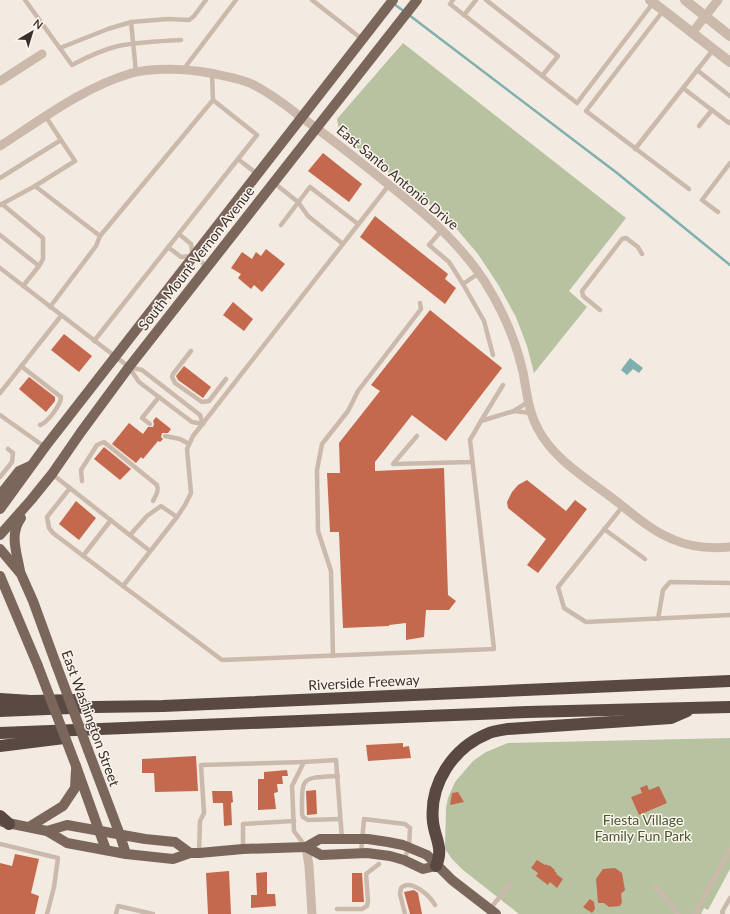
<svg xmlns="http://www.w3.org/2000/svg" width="730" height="914" font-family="Lato,sans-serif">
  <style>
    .green { fill: #b7c2a0 }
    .water { fill: #80afb0 }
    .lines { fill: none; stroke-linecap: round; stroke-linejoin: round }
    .stream { stroke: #80afb0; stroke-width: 2.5 }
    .building { fill: #c4694e }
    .service { stroke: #cbbaac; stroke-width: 4.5 }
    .minor { stroke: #cbbaac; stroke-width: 9 }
    .tertiary { stroke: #cbbaac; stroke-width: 10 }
    .primary { stroke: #7b665c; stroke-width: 10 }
    .motorway { stroke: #5a4942; stroke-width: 12 }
    .primary-bridge { stroke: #7b665c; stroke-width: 10 }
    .labels { text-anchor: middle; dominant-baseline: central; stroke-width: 3; stroke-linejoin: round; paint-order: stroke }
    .street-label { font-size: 14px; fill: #3a2f2b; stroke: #faf4ed }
    .park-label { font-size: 14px; fill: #49582f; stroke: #faf4ed }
  </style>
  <rect width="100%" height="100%" fill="#f3eae1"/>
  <g class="green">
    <polygon points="403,43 626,218 569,291 587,307 534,373 527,346 516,317 499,286 478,254 454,226 433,207 339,134 341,132 339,130 337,119"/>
    <polygon points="730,738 730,869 708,910 704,908 701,914 519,914 463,870 452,859 445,849 446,808 448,798 455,782 473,761 486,752 508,743"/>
  </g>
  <polygon class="water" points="630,358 643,368 639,373 633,369 627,375 621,370"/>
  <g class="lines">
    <g class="stream">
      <polyline points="394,4 405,12"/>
      <polyline points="409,15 617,173 730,265"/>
    </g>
  </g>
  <g class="building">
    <polygon points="323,153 362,184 349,202 308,171"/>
    <polygon points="375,216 448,274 445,279 456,288 445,304 360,237"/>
    <polygon points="266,249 285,264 262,292 254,285 251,289 238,278 241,274 231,268 242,252 252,259 256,252 261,256"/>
    <polygon points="233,302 253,319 244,331 223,315"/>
    <polygon points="430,310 502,368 446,441 412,415 375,462 375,471 444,468 448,595 456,601 449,610 426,610 424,637 406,640 406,623 389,625 389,626 343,628 339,532 330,532 327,473 340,473 339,443 380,391 371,385"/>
    <polygon points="64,334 92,356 79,372 51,350"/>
    <polygon points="184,366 211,387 203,398 178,380 176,376"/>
    <polygon points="29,377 55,397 55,401 46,412 19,389"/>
    <polygon points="156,417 171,429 168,433 162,433 161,437 163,439 160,442 158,441 143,459 141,457 136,463 112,444 129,423 143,434 148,427 153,427 154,424 153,421"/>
    <polygon points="104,447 131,469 120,480 94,459"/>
    <polygon points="527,480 566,511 575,500 587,509 538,573 527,565 546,539 508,508 507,502 512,492 518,485"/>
    <polygon points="76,501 96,518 79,540 59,524"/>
    <polygon points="403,743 403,747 409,746 411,758 368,761 366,745"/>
    <polygon points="196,756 198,791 155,792 154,773 142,773 142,759"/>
    <polygon points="287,770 288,776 282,776 283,784 277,784 278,792 274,793 276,809 258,810 258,779 264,779 264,772"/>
    <polygon points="647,785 649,790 659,786 667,803 639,815 631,797 642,793 640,788"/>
    <polygon points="316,790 317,814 307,815 306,791"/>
    <polygon points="212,791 232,791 233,802 231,803 232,825 224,826 223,803 213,803"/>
    <polygon points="458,792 464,802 450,805 452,793"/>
    <polygon points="15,854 39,859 31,893 39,896 35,914 0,914 0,863 12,866"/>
    <polygon points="537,860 545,865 546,864 548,866 549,865 555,870 554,871 557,873 556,874 563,879 557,888 550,882 548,885 536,876 538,873 531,868"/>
    <polygon points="615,868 622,873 625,890 621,894 622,902 620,906 609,907 604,903 598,903 596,879 603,869"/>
    <polygon points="229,871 231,914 208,914 206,873"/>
    <polygon points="267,872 267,894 275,894 276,906 251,908 251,895 257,895 256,873"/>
    <polygon points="352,873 362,873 364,902 352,902"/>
    <polygon points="414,890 418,893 422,914 410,914 404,892"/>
    <polygon points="590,899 594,902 595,909 592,913 583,907"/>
  </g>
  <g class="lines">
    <g class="service">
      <path d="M25 0 72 65C87 57 102 50 118 46 139 42 160 41 181 40"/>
      <polyline points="312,0 362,39"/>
      <polyline points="453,0 450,4 577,103 653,3"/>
      <polyline points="486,0 558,56 542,76"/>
      <polyline points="663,11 586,111 689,189"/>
      <polyline points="464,15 476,0"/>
      <polyline points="131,22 136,72"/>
      <polyline points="60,48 108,29 131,22 168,19 189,20 194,16 206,0"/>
      <polyline points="183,70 236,0"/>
      <polyline points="697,70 730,96"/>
      <polyline points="212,74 213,100"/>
      <polyline points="683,88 729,123 730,122"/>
      <polyline points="46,117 61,140"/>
      <polyline points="699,126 712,110"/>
      <polyline points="635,149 713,50"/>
      <polyline points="238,159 257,174"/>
      <polyline points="0,178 61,140 75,161 35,186 0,205"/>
      <polyline points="273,182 298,202 308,216 343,244"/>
      <polyline points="389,185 193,436 187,449 191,493 185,505 177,517 123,586 222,660 494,649 470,440 481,421 514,411 528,402"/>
      <polyline points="35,186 100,236 213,100 257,135 94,341"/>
      <polyline points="718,212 702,200 730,163"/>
      <polyline points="281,225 310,187 358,224"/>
      <polyline points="442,230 429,245 449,262 463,284 479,273"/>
      <polyline points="179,234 191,244 193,256 208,267"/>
      <polyline points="0,235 39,266 43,259 43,238 2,204"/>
      <polyline points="168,247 181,257 192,256"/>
      <polyline points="0,268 129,367 139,382 192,422 203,424"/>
      <polyline points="463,284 484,321 493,355"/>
      <polyline points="23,286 39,266"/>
      <polyline points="50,307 96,246 100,236"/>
      <polyline points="600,310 583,296 582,291 622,239 626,238 638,247 642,254"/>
      <polyline points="191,351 173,374 172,377 175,383 202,402 209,401 226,379"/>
      <path d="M21 366 61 397C61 405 47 423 40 425"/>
      <polyline points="129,367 142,370 200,415 203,424"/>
      <polyline points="0,393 61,316"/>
      <polyline points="514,411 531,413"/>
      <polyline points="0,415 45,447"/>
      <polyline points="481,421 503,385"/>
      <polyline points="150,424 142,418 159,397"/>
      <polyline points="165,436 180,439 189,444"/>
      <polyline points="417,436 393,464 472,462"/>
      <polyline points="52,474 150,551"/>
      <polyline points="0,477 12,462 13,453 8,449"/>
      <path d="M82 481 81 470 97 445 104 442 157 485C159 491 156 495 153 501"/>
      <polyline points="70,488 47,517 49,528 53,533 123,586"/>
      <polyline points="623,506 558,587 564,608 586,622 730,615"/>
      <polyline points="604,529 645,559"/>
      <polyline points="130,535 147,516 161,506 177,517"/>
      <polyline points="83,556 111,520"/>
      <polyline points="658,619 663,590 670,582 730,583"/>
      <polyline points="333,656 331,571 318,531 317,470 322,444 348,411 358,391 421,309 420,303"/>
      <path d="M338 776C300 778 302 776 302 814L303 817 308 820 340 819"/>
      <polyline points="0,844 58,858 54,887 47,914"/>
      <polyline points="306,847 294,831 292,786 304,762 336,760 342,839"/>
      <polyline points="243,849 243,824 294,821"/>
      <polyline points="199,853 200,821 204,813 201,765 304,762"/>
      <polyline points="361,853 364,819 405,824 410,828 409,847 404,860"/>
      <polyline points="655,886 678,914"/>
      <polyline points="337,909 362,909 367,906 368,901 366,874 379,864"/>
      <polyline points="490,909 510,884"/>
      <polyline points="116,914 118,906 153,914"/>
      <path d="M405 914 400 894 401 888C411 878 430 896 435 905"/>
      <polyline points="695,914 730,849"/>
      <polyline points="723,914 722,912 730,898"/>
    </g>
    <g class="minor">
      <polyline points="692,33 718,0"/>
      <polyline points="0,81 42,54"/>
      <path d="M0 146C42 119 84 87 132 73 154 67 188 69 210 73 224 76 239 78 252 84 268 92 283 103 297 114 318 129 339 145 359 161 405 198 453 232 485 282 502 309 516 341 523 372 527 392 528 411 538 429 554 460 589 480 616 501 634 515 652 531 672 539 690 547 711 549 730 547"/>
      <polyline points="306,847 309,866 312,914"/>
    </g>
    <g class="tertiary">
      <polyline points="650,0 730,62"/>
      <polyline points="685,0 730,36"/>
    </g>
    <g class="primary">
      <polyline points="0,495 19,471 30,466"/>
      <polyline points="0,509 45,447 393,0"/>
      <polyline points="0,535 31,500 52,474 81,432 129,367 417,0"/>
      <polyline points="0,549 21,574 33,601 56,664"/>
      <path d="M20 571C17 553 9 534 21 518"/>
      <polyline points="0,576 38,666"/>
      <polyline points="88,750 120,835 126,854"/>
      <polyline points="76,766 106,850"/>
      <polyline points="3,822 47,831 67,843 126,854 173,859 190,853 199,853 243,849 306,847 320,839 368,839 388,842 403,845 427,855 452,880 496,914"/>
      <polyline points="29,827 63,806 75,788 76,770"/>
      <polyline points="47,831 67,825 145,839 175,842 190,853"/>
      <polyline points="306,847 321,855 367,853 390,856 404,860 423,869 436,866"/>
    </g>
    <g class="motorway">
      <polyline points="0,699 31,701 78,700"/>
      <polyline points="0,711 95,707 163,706 730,681"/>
      <polyline points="0,733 527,712 730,707"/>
      <polyline points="0,746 64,738"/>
      <polyline points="0,816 9,824"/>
      <path d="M436 866C444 848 435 839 433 822 429 784 453 748 487 734 493 731 501 730 508 729L671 718 687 711"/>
    </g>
    <g class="primary-bridge">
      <polyline points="56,664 88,750"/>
      <polyline points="38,666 76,766"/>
    </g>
  </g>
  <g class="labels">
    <g class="street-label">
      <text transform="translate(398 177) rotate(40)">East Santo Antonio Drive</text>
      <text transform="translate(196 258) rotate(-52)">South Mount Vernon Avenue</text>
      <text transform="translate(364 682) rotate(-3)">Riverside Freeway</text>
      <text transform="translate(91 718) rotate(70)">East Washington Street</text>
    </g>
    <g class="park-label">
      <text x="643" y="819">Fiesta Village<tspan x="643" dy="16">Family Fun Park</tspan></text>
    </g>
  </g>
  <g transform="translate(32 32) rotate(38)" stroke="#faf4ed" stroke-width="3" paint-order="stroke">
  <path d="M0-3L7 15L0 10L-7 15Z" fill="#3a2f2b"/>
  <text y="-6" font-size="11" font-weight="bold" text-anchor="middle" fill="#3a2f2b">N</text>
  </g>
</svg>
